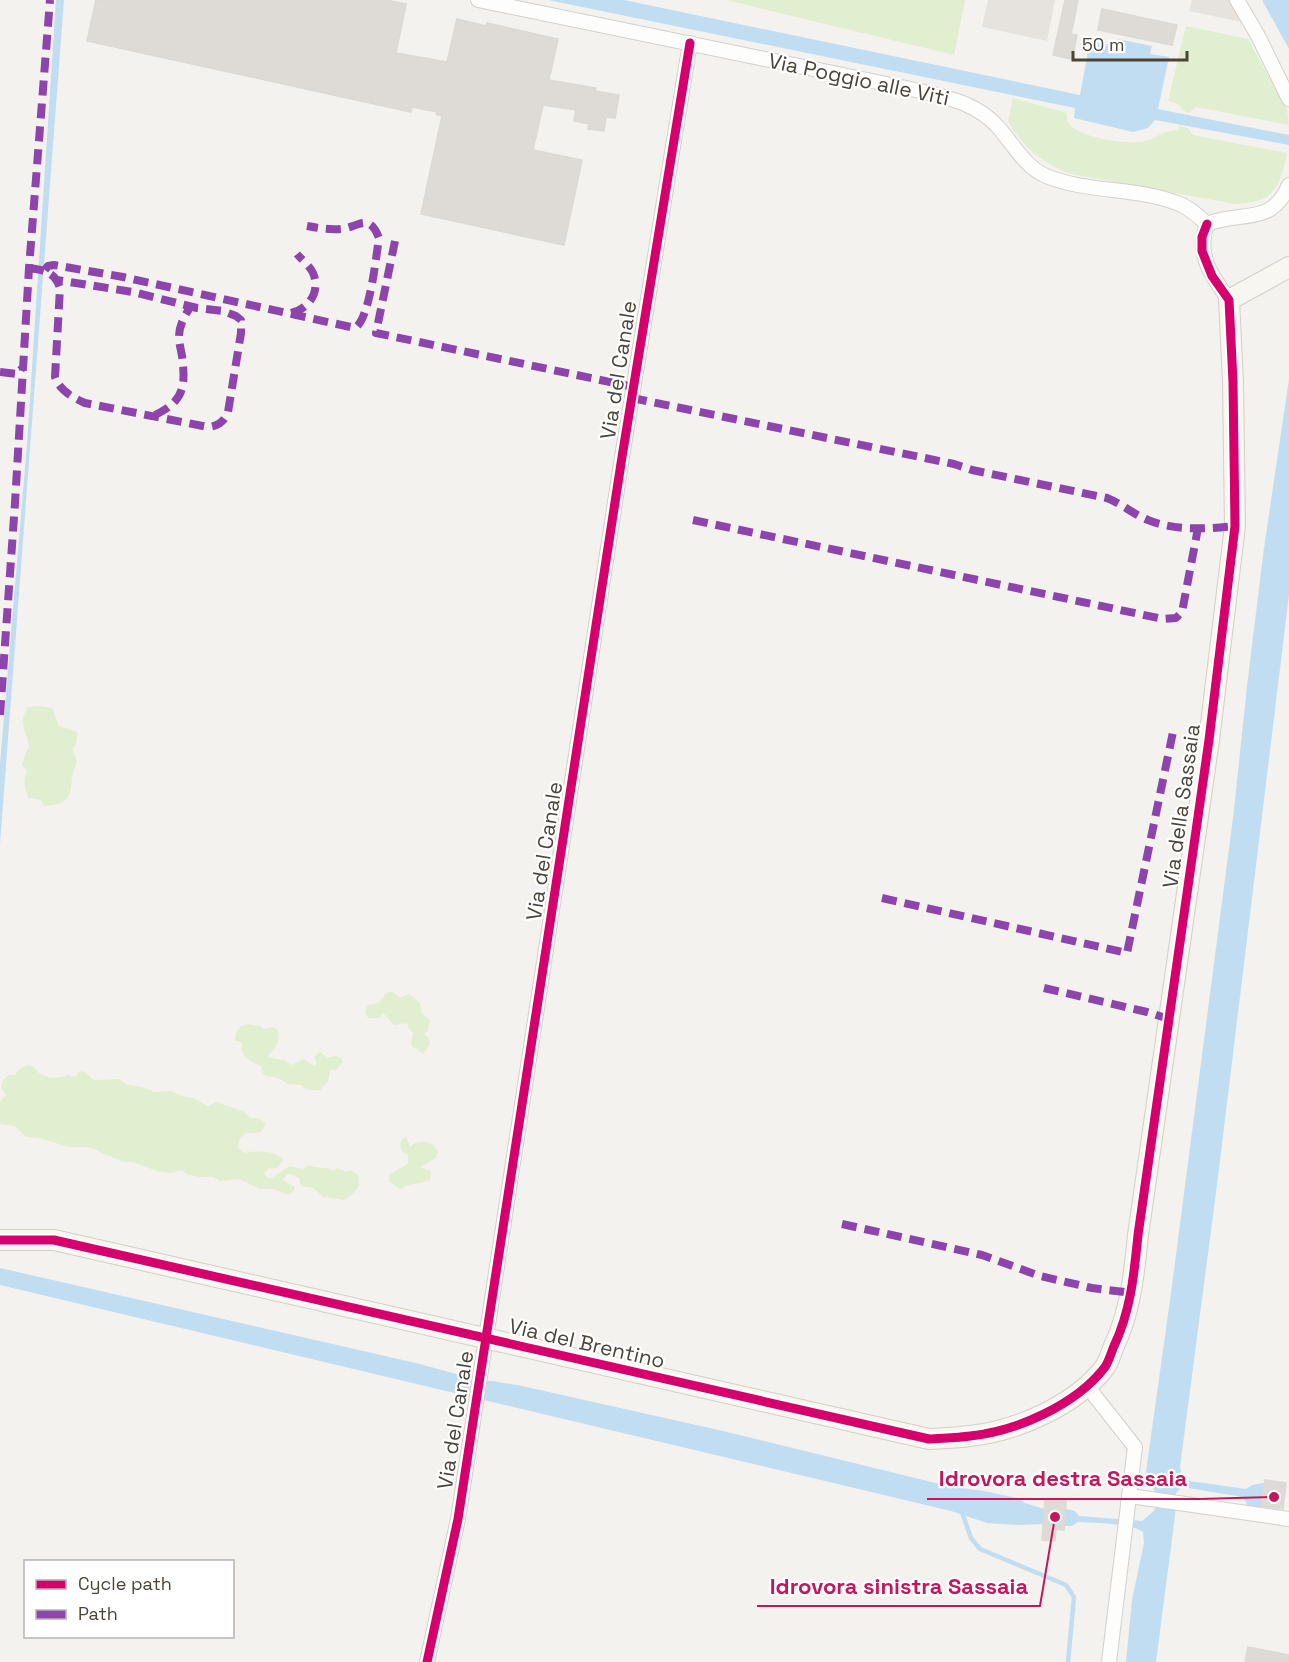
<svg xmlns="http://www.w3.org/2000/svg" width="1289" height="1662" font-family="'Space Grotesk',sans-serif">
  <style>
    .green { fill: #e1eecf }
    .parking { fill: #e6e3df }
    .water { fill: #c0ddf1 }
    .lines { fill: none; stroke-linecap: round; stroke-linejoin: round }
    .stream { stroke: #c0ddf1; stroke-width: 4.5 }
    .building { fill: #dedbd6; stroke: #dcd9d4; stroke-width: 1.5 }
    .street-casing { stroke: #d2d0cb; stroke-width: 16 }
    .secondary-casing { stroke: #d3cfc5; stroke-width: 22 }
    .street { stroke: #fdfdfc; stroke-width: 14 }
    .secondary { stroke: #f7f6f1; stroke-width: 20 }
    .quiet { stroke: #8e44ad; stroke-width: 8; stroke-dasharray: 15 8; stroke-linecap: butt }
    .cycleway-casing { stroke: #fff; stroke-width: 13 }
    .cycleway { stroke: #d6006c; stroke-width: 9 }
    .labels { text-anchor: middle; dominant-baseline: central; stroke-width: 4.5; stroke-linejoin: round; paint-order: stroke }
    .street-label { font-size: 21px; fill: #4b4439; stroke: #fff }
    .leader { fill: none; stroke: #c2185b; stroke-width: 2 }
    .callout-dot { fill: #c2185b; stroke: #fff; stroke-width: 2 }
    .callout-label { font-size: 22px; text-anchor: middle; font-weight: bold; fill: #c2185b; stroke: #fff; stroke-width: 4.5; stroke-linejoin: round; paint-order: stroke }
  </style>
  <rect width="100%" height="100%" fill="#f4f2ee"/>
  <g class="green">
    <polygon points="726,0 965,0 954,55"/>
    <path d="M1186 26 1248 39 1287 110 1289 125 1196 107 1189 113 1183 111C1180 104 1176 103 1168 101Z"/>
    <path d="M1013 98 1067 113V121C1076 138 1124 144 1142 142 1157 139 1160 131 1178 130L1180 126 1188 128 1193 135 1287 153C1280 188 1274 203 1235 204L1072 174C1043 164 1023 148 1008 121Z"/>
    <path d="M42 706 52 708 59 726 77 732V740L73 749 77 762C65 786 82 804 44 806L41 800 29 798C24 788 23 781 27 771L22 765 26 752 29 747C27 730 17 725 28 707Z"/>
    <polygon points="393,992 400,998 409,994 420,1003 422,1014 430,1020 428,1030 424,1034 429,1038 430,1044 423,1054 411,1045 413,1033 408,1027 407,1023 394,1025 383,1013 380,1018 368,1018 365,1013 368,1005 379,1003 386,993"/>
    <path d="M247 1024 260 1026 265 1030 270 1027 276 1028C284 1040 273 1050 267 1057L284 1060 292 1065 303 1059 315 1066 317 1063 314 1057 320 1052 328 1058 335 1056 341 1057 343 1062 336 1070H330L328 1082 320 1090C313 1090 305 1091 301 1085L288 1084 278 1078 266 1076 262 1072 261 1066C249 1061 239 1057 242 1042L235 1041C236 1032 238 1026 247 1024Z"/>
    <path d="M29 1065 34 1067C41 1079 57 1080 68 1075L76 1077 78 1072 83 1071 94 1080 118 1079 128 1085 143 1087 154 1092 171 1091 182 1096 193 1098 208 1106 217 1102 245 1112 250 1118H258L266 1123C263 1134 256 1134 246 1133L240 1138 238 1148 244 1153C256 1151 275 1149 283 1160L277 1168 269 1169 264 1173 267 1178H272L290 1166 303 1169 308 1165C317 1169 327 1166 334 1171L337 1168 346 1172 350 1170 358 1175 359 1186 350 1197 344 1200 324 1197 313 1188 301 1186 299 1178 291 1174H287L283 1180 295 1187 293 1192 288 1195 273 1189H260L239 1179 221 1181 213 1177H200L186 1174 182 1170 170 1173 157 1171 133 1162H123L89 1147H69L39 1138 26 1137 14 1126 0 1124V1101L6 1095 1 1088 3 1080 10 1074 15 1075 20 1068Z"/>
    <path d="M406 1137 410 1146C420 1139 433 1140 438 1152L436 1158 421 1167 431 1171 430 1180C420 1185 411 1181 401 1189L389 1182 390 1174 408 1164V1155C400 1152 399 1147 402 1139Z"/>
  </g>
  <g class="parking">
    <polygon points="988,0 1055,0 1047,41 982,27"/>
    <polygon points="1192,0 1237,0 1251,24 1189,11"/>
  </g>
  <g class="water">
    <polygon points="56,0 64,0 0,844 0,764 27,444"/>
    <polygon points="548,0 624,0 1080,95 1090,41 1116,46 1118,39 1152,46 1150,54 1169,57 1158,109 1289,135 1289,145 1155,120 1148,128 1133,132 1074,118 1075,108"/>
    <polygon points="1262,0 1289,0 1289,49"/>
    <path d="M1289 379V595L1217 1185 1180 1467 1183 1480 1246 1489 1252 1485 1264 1483 1261 1508 1248 1506 1243 1497 1182 1487 1176 1493 1175 1516 1156 1662H1126L1132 1600 1144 1543 1143 1532C1131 1523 1094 1523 1078 1522L1072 1526H1064L1066 1509 1075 1511 1079 1516 1142 1521 1155 1510 1156 1493 1149 1482 1146 1472 1149 1450 1171 1293 1234 810 1247 686 1264 548Z"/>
    <polygon points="0,1268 420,1364 456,1374 473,1381 493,1381 522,1386 723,1431 952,1487 984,1491 1021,1499 1025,1503 1044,1509 1044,1524 1017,1525 987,1523 951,1511 0,1285"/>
  </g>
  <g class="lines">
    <polyline class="stream" points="963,1515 971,1538 980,1549 1066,1585 1074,1597 1068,1662"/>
  </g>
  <g class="building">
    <polygon points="96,0 386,0 406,4 396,53 447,62 457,19 486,26 487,23 558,39 549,80 596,88 595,91 619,95 615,118 606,117 604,131 588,129 589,124 574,121 576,110 543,105 533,150 582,160 564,245 421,214 442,116 436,114 437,112 412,107 411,112 87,41"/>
    <polygon points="1065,0 1078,1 1071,34 1077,35 1072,59 1053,55"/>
    <polygon points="1102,9 1177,25 1172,45 1098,30"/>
    <polygon points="1265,1480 1286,1483 1283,1509 1261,1506"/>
    <polygon points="1045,1500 1066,1501 1064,1530 1056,1529 1055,1541 1042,1540"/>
    <polygon points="1248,1647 1289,1655 1289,1662 1245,1662"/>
  </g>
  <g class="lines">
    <g class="street-casing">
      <g id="street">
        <path d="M478 0 930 93C956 100 979 106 998 127 1013 144 1025 167 1046 176 1088 193 1136 187 1177 203 1189 207 1198 216 1207 224"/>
        <polyline points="1237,0 1257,34 1289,99"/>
        <path d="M1207 224C1241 210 1271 227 1289 185"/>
        <path d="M1207 224C1196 255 1211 275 1229 300"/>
        <polyline points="1087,1386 1135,1447 1109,1662"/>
        <polyline points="1130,1496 1289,1519"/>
        <polyline points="427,1662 458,1519 622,457 690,43"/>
      </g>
    </g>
    <g class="secondary-casing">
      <path id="secondary" d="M0 1240H54L929 1439C942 1438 956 1438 970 1436 1017 1431 1076 1405 1105 1367 1109 1361 1111 1353 1114 1346 1131 1310 1134 1274 1138 1235L1209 740 1235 526 1233 382 1229 300 1289 267"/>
    </g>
    <use href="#street" class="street"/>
    <use href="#secondary" class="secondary"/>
    <g class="quiet">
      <polyline points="395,241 376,333 634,387"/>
      <path d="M29 268C44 270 55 272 60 288L55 377C60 391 72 397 85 403L208 427C218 426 224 422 228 412L241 333V320L236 316 223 311 197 308 133 292 57 280"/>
      <path d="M45 270 48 266 54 265 123 277 355 328C370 319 376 256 379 238 369 212 359 227 341 229 329 230 318 228 307 226"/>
      <path d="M291 313C309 309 321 291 313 273 310 266 302 260 297 254"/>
      <polyline points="0,372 18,374 22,368"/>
      <path d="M632 398 954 464 972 470 1107 498C1122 504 1133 514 1148 520 1175 531 1207 529 1235 526"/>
      <path d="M155 415C184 401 186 387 182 356 181 350 179 343 179 337 179 325 185 315 191 306"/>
      <polyline points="693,520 1163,619 1176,618 1182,612 1198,528"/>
      <polyline points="0,715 15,503 29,268 50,0"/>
      <polyline points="882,898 1127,953 1173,732"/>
      <polyline points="1044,988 1147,1012 1169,1019"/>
      <polyline points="842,1224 982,1255 1040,1276 1092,1288 1132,1293"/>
    </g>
    <g class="cycleway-casing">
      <g id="cycleway">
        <path d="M0 1240H54L929 1439C942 1438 956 1438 970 1436 1017 1431 1076 1405 1105 1367 1109 1361 1111 1353 1114 1346 1131 1310 1134 1274 1138 1235L1209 740 1235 526 1233 382 1229 300 1212 276 1202 251V237L1207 224"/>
        <polyline points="427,1662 458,1519 622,457 690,43"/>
      </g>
    </g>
    <use href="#cycleway" class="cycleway"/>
  </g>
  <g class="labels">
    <g class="street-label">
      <text transform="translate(859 79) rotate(12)">Via Poggio alle Viti</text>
      <text transform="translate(618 370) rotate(-81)">Via del Canale</text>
      <text transform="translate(1181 806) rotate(-82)">Via della Sassaia</text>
      <text transform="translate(544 851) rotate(-81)">Via del Canale</text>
      <text transform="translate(587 1343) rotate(13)">Via del Brentino</text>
      <text transform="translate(455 1420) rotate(-81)">Via del Canale</text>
    </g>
  </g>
  <path class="leader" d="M1274 1497L1199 1499H927M1055 1517L1040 1606H757"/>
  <g class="callout-dot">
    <circle cx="1274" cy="1497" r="6"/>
    <circle cx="1055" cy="1517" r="6"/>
  </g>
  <g class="callout-label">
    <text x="1063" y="1486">Idrovora destra Sassaia</text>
    <text x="899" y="1594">Idrovora sinistra Sassaia</text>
  </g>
  <rect x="24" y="1560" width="210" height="78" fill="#ffffff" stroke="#b7b4b0" stroke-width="1.5"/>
  <rect x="36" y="1580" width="30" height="9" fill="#d6006c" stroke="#b7b4b0" stroke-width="1.5"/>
  <text x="78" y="1590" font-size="18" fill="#4b4439">Cycle path</text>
  <rect x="36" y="1610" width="30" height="9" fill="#8e44ad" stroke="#b7b4b0" stroke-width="1.5"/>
  <text x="78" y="1620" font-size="18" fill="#4b4439">Path</text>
  <path d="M1073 51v9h114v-9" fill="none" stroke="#4b4439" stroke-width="3"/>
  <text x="1082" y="51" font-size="18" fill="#4b4439" stroke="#ffffff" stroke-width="4.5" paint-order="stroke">50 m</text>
</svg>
